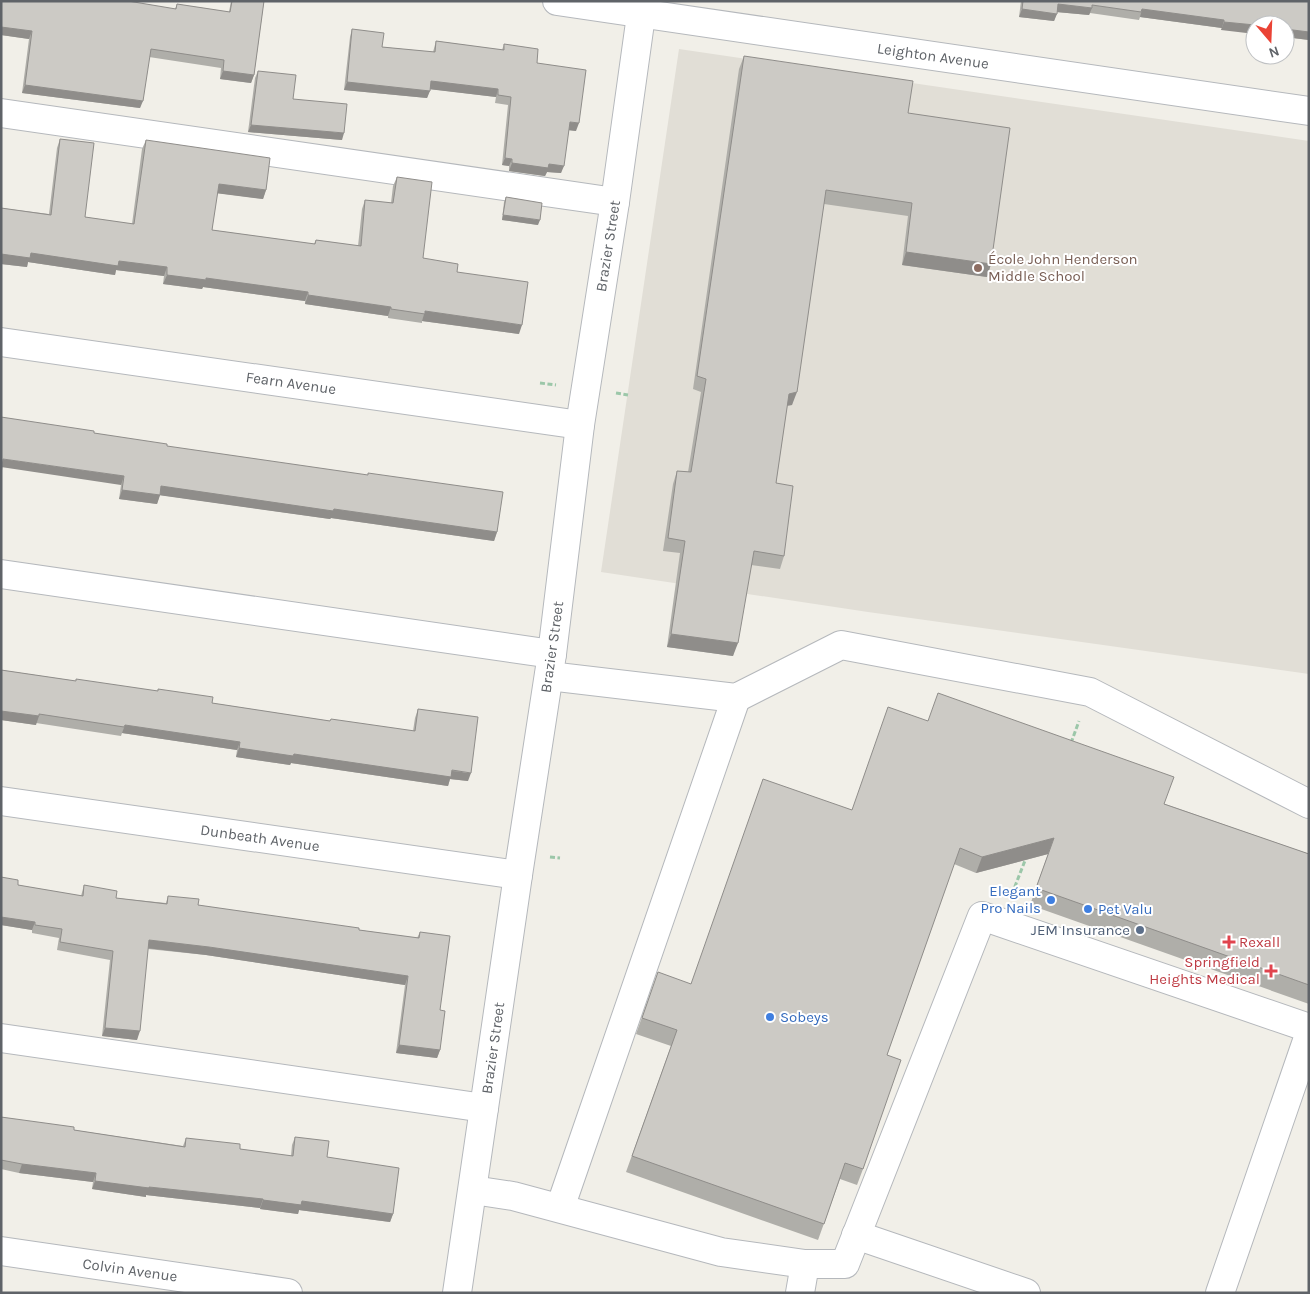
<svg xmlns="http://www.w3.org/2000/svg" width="1310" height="1294" font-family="Karla,sans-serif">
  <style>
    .education { fill: #e1ded6 }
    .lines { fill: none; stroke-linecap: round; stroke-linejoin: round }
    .minor-casing { stroke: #b5b8bc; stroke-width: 30 }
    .path { stroke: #9cc7a9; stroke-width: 3; stroke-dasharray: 5 2.5; stroke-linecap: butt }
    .minor { stroke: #fff; stroke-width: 28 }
    .wall { fill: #afaea9 }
    .shaded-wall { fill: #8f8d8a }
    .building { fill: #cccac5; stroke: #8f8d8a }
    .education-dot { fill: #8d6e63; stroke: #fff; stroke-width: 2 }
    .shop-dot { fill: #3f7fe0; stroke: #fff; stroke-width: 2 }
    .service-dot { fill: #5c6f8a; stroke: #fff; stroke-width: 2 }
    .health-dot { fill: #e0444e; stroke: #fff; stroke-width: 2 }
    .labels { text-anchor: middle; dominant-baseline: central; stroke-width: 4; stroke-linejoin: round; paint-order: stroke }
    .street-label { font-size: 15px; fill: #5f6368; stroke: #fff }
    .education-label { font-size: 15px; fill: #785e54; stroke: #fff; text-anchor: start }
    .shop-label { font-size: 15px; fill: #366cbe; stroke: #fff; text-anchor: start }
    .service-label { font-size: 15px; fill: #4e5e75; stroke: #fff; text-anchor: end }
    .health-label { font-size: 15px; fill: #be3a42; stroke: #fff; text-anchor: start }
  </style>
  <rect width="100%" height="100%" fill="#f1efe8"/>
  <polygon class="education" points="679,49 1309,141 1309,674 868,612 601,572"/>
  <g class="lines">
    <g class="minor-casing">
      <g id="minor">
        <polyline points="557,1 1309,111"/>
        <polyline points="1,113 615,202"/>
        <polyline points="1,342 580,425"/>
        <polyline points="1,574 552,654"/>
        <polyline points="549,676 736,698 841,645 1090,692 1309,804"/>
        <polyline points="1,801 518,875"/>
        <polyline points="1,1038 484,1108"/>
        <polyline points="473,1190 513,1196 721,1252 805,1264 845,1264 982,916 1309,1028"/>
        <polyline points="560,1208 736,698"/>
        <polyline points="856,1235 1026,1293"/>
        <polyline points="1,1251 288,1293"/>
        <polyline points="457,1293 518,875 552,654 580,425 615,202 643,1"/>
        <polyline points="800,1293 805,1264"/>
        <polyline points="1220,1293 1309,1035"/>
      </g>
    </g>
    <g class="path">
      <polyline points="540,383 556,385"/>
      <polyline points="616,393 628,395"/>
      <polyline points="1071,743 1079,721"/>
      <polyline points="550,857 560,858"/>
      <polyline points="1012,894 1026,858"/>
    </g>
    <use href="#minor" class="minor"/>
  </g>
  <g class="wall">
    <polygon points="1,1 175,9 177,4 229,12 231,1 264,1 254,75 251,83 220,79 221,68 149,57 140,108 22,93 29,39 1,35"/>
    <polygon points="1021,1 1309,1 1309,40 1285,37 1285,25 1221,30 1222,28 1140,17 1139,20 1090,13 1089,15 1057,12 1054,21 1019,17"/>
    <polygon points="352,29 382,47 433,52 436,41 502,50 504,44 537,63 576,131 569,130 561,173 547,172 545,176 509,171 509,166 502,165 508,105 495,103 496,97 430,89 427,98 344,90 350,37"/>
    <polygon points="744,56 908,113 991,264 987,277 902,265 908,216 824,204 792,405 787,406 776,483 784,556 780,569 751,565 733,656 667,647 680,553 663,551 673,484 677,471 688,472 701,392 693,389 739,69"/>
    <polygon points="258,71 293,99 342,140 248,132 255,78"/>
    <polygon points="60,139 85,217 132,224 142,149 146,140 266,190 263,199 217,193 212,230 314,244 316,240 358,246 362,209 365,200 391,203 393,186 397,177 423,258 457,272 519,334 422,321 422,323 388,318 388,316 305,304 305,301 203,287 202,289 163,284 164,276 116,270 115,275 28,262 27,267 1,264 1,208 49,214 57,148"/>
    <polygon points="506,197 538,225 502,220 504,202"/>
    <polygon points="94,433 167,446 497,532 494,541 331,518 330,519 160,495 157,504 119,499 121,485"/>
    <polygon points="1,670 76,681 158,691 158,689 212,703 330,721 413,731 415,718 418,709 468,781 450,779 448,786 291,763 290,765 236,757 237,750 122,733 121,736 36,723 36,725 1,720"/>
    <polygon points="1165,804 1309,854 1309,1004 1030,905 1048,854 976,873 954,864 887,1055 863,1169 857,1185 840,1179 818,1240 626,1172 671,1046 636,1034 652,989 691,984 852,810"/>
    <polygon points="1,877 18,885 81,896 84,885 116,898 166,903 168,896 198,905 359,930 417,938 420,932 440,1010 440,1050 437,1058 396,1053 405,985 206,955 148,949 137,1040 102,1036 110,960 57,950 59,938 32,933 32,930 1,925"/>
    <polygon points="1,1117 74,1130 183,1146 186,1138 240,1149 291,1156 292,1145 295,1137 327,1157 393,1214 390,1222 299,1210 298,1214 260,1209 260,1208 146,1195 146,1197 92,1189 93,1182 19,1173 1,1169"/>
  </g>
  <g class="shaded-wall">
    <polygon points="1058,4 1092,8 1089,15 1056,12"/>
    <polygon points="1022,9 1057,14 1054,21 1019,17"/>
    <polygon points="1142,9 1224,20 1222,28 1140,17"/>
    <polygon points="1224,22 1255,25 1255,34 1221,30"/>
    <polygon points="1,27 32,31 29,39 1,35"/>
    <polygon points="1285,29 1309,32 1309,40 1285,37"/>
    <polygon points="223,71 254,75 251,83 220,79"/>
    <polygon points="431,81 498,89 496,97 428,89"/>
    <polygon points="347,82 430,91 427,98 344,90"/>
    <polygon points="25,85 143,101 140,108 22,93"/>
    <polygon points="570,122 579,123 576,131 567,130"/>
    <polygon points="251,125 344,133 342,140 248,132"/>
    <polygon points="505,158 512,159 509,166 502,165"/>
    <polygon points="512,163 549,164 564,166 561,173 547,172 545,176 509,171"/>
    <polygon points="219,184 266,190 263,199 215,193"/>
    <polygon points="503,215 540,220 538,225 502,220"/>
    <polygon points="906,252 991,264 987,277 902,265"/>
    <polygon points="31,253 119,261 167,267 164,276 116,270 115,275 28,262 27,267 1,264 1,254"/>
    <polygon points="167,275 206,278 308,292 305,301 203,287 202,289 163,284"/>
    <polygon points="308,295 391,307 388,316 305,304"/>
    <polygon points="425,311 522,325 519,334 422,321"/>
    <polygon points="797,392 792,405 784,406 789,394"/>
    <polygon points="3,459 124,476 121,485 1,467"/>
    <polygon points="161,486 334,509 497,532 494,541 331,518 330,519 158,495"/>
    <polygon points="122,490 160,495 157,504 119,499"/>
    <polygon points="671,634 738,643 733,656 667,647"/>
    <polygon points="1,711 39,716 36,725 1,720"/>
    <polygon points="125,725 240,742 237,750 122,733"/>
    <polygon points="239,748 294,754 471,773 468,781 450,779 448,786 291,763 290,765 236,757"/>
    <polygon points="1054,838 1048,854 976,873 982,857"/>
    <polygon points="1,917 35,922 32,930 1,925"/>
    <polygon points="149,940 209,947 408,976 405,985 206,955 146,948"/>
    <polygon points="105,1028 140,1031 137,1040 102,1036"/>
    <polygon points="399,1045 440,1050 437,1058 396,1053"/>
    <polygon points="22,1164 96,1173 93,1182 19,1173"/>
    <polygon points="95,1181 149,1187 263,1199 260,1208 146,1195 146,1197 92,1189"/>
    <polygon points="263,1200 302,1201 393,1214 390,1222 299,1210 298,1214 260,1209"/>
  </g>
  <g class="building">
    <polygon points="1,1 128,1 176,9 177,4 230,12 232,1 264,1 254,75 223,71 224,60 151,49 143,101 25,85 32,31 1,27"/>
    <polygon points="1023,1 1309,1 1309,32 1285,29 1285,25 1255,25 1224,22 1224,20 1142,9 1141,12 1092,5 1092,8 1058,4 1057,14 1022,9"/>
    <polygon points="352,29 384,33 382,47 435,52 436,41 504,50 504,44 538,49 537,63 586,70 579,123 570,122 564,166 549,164 548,168 512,163 512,159 505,158 511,97 498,95 498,89 431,81 430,91 347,82"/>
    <polygon points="744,56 913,81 908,113 1010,128 991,264 906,252 912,203 826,190 797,392 789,394 776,483 793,486 784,556 754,551 738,643 671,634 685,541 668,538 677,471 691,472 706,379 697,376"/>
    <polygon points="258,71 296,75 293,99 347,104 344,133 251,125"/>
    <polygon points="60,139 94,143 85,217 134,224 146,140 270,158 266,190 219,184 212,230 315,244 316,240 361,246 365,200 393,203 397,177 432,182 423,258 458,264 457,272 528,282 522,325 425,311 425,314 391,309 391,307 308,295 308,292 206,278 206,280 167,275 167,267 119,261 118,266 31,253 30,258 1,254 1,208 51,215"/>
    <polygon points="506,197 542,203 540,220 503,215"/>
    <polygon points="1,417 94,431 94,433 167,444 167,446 368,475 368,473 503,492 497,532 334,509 333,511 161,486 160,495 122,490 124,476 3,459 1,474"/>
    <polygon points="1,670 76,681 76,679 158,691 158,689 213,697 212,703 330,721 331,719 415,731 418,709 478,717 471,773 452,770 451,777 294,754 293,756 239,748 240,742 125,725 124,727 39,714 39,716 1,711"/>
    <polygon points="938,693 1174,777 1164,804 1309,854 1309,985 1036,888 1054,838 982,857 960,848 887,1055 901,1060 863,1169 845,1163 824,1224 632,1156 677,1030 642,1018 658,972 691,984 763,779 852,810 888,707 928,721"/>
    <polygon points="1,877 18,880 18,885 83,896 84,885 117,891 116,898 167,904 168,896 199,899 198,905 359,928 359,930 419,938 420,932 450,936 440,1010 445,1011 440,1050 399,1045 408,976 209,947 149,940 140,1031 105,1028 113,951 60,942 62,929 35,925 35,922 1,917"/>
    <polygon points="1,1117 74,1127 74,1130 185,1147 186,1138 240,1144 240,1149 293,1156 295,1137 329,1141 327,1157 399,1168 393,1214 302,1201 301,1205 263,1200 263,1199 149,1187 149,1188 95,1181 96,1173 22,1164 1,1160"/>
  </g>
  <circle class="education-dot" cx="978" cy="268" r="5"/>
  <g class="shop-dot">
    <circle cx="1051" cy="900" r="5"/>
    <circle cx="1088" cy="909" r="5"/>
    <circle cx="770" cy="1017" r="5"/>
  </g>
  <circle class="service-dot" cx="1140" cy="930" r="5"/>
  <g class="health-dot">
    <path d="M1226.5 934.5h5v5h5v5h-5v5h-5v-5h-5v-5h5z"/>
    <path d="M1268.5 963.5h5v5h5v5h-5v5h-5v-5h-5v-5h5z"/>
  </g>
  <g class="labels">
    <g class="street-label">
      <text transform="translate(933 56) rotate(8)">Leighton Avenue</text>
      <text transform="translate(608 246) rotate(-81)">Brazier Street</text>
      <text transform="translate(291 383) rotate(8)">Fearn Avenue</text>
      <text transform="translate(552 647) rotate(-82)">Brazier Street</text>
      <text transform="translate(260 838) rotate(8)">Dunbeath Avenue</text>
      <text transform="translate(493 1048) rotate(-82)">Brazier Street</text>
      <text transform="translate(130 1270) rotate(8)">Colvin Avenue</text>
    </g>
    <g class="education-label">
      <text x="988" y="259">École John Henderson<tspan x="988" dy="17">Middle School</tspan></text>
    </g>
    <g class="shop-label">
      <text x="1041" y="891" text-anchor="end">Elegant<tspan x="1041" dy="17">Pro Nails</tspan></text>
      <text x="1098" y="909">Pet Valu</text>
      <text x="780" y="1017">Sobeys</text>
    </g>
    <g class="service-label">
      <text x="1130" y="930">JEM Insurance</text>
    </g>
    <g class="health-label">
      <text x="1239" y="942">Rexall</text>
      <text x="1260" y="962" text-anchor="end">Springfield<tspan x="1260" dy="17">Heights Medical</tspan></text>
    </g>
  </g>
  <rect width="1310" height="1294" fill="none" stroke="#5f6368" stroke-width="5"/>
  <g transform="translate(1270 40) rotate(161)"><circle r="24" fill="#ffffff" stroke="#bfc1c3"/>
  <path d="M0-4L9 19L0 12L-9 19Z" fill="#ea4335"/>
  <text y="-8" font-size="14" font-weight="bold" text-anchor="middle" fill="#5f6368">N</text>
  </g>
</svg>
